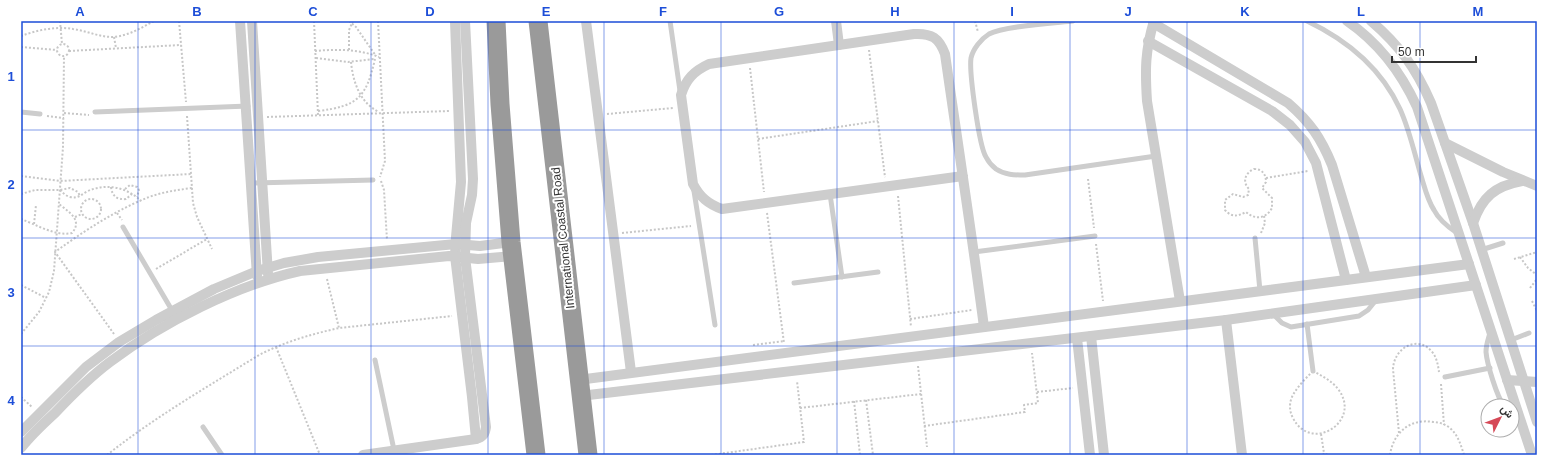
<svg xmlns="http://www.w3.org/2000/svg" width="1558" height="476" font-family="Helvetica,Vazirmatn,sans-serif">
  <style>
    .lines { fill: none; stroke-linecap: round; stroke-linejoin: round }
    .path { stroke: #c7c7c7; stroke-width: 2; stroke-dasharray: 2 2; stroke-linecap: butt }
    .lane { stroke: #cdcdcd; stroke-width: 5 }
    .street { stroke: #cdcdcd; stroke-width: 10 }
    .highway { stroke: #9a9a9a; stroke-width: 19 }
    .grid { fill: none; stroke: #1d4ed8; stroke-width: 1; stroke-opacity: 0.55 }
    .labels { text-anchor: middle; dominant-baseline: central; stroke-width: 4; stroke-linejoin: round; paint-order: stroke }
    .street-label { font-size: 12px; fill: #333; stroke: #fff }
    .neatline { fill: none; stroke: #1d4ed8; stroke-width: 1.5 }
    .grid-label { font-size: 13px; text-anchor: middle; font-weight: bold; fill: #1d4ed8 }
  </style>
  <rect width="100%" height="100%" fill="#fff"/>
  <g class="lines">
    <g class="path">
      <polyline points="60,21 62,44"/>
      <polyline points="179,21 186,102"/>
      <polyline points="314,21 318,115"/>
      <polyline points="349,21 356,27 376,56"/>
      <polyline points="378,21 385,161 380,177"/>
      <polyline points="975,21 978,32"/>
      <path d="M21 36C37 30 57 26 73 29 87 31 99 37 113 37 128 36 141 28 154 21"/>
      <polyline points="114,37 116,48"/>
      <circle cx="63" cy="50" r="6"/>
      <polyline points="21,47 57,50"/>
      <polyline points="349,50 349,30 353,21"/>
      <polyline points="869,50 885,177"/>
      <polyline points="69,51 181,45"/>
      <path d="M315 51C336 49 359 49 379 57"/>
      <polyline points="316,58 348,62 374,59"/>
      <path d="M351 62C353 82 360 103 379 112"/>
      <polyline points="750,68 764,192"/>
      <path d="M318 111C358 106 366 98 375 59"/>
      <polyline points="64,113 89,115"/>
      <polyline points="607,114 673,108"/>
      <polyline points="47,116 64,118"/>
      <polyline points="187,116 193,203 197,217 212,249"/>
      <polyline points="267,117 449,111"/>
      <polyline points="758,139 878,121"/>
      <path d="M1254 169C1262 169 1266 174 1266 182L1262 188 1272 198V208C1266 219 1255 220 1246 212 1238 216 1232 218 1225 210V200L1233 194 1243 197 1248 195 1249 189C1242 182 1245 173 1254 169Z"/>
      <polyline points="21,176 60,181 191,174"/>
      <polyline points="1266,178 1308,171"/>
      <polyline points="1088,179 1094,228"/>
      <polyline points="381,181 384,190 387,240"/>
      <path d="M111 187C112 196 117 200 126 199L132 194"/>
      <polyline points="125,189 130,185 137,187 139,190 137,197"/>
      <path d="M60 190C63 193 66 196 70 197 78 199 82 194 88 191 106 183 127 187 141 201"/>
      <polyline points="21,194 35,190 60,190 70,188 78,192 80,196"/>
      <polyline points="898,196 911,327"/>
      <circle cx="91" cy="209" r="10"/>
      <polyline points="117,213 122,220"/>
      <polyline points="767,213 784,343"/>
      <polyline points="75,217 82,214"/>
      <path d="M21 219C35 224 56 237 72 233 83 220 69 212 59 204"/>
      <polyline points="34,224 36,205"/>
      <polyline points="622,233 691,226"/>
      <polyline points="1261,233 1265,223 1264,216"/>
      <polyline points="1096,244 1103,301"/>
      <polyline points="1520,257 1528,268 1537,275"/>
      <polyline points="1514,259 1537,252"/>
      <polyline points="156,269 207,239"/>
      <polyline points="327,279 339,328"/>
      <polyline points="21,285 46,298"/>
      <polyline points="1530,288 1537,279"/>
      <polyline points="1532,301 1537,311"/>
      <polyline points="910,319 972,310"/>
      <polyline points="21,334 39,312 49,292 54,271 63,147 64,56"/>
      <path d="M114 334 55 252C84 231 116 210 149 197 163 192 177 190 192 188"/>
      <polyline points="753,345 784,341"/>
      <polyline points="276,347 320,455"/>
      <polyline points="918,366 927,447"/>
      <path d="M1313 371C1322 376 1332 381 1338 389 1363 421 1311 454 1293 418 1289 411 1289 402 1293 395 1298 386 1306 378 1313 371Z"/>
      <polyline points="1441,384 1444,425"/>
      <polyline points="1037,392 1073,388"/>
      <polyline points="21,397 32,407"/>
      <polyline points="866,400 873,455"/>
      <polyline points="854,401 860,455"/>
      <polyline points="800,408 921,394"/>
      <polyline points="924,426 1025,412 1024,405 1038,403 1032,353"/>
      <path d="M1399 433 1393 369C1394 347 1419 334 1433 353 1437 359 1438 365 1439 372"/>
      <polyline points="1321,434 1324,453"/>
      <path d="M107 455C155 417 207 387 259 355 284 342 312 334 339 328L452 316"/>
      <polyline points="711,455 804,442 797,381"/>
      <polyline points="1323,455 1324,453 1328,455"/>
      <path d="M1390 455C1393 433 1410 418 1433 422 1439 422 1445 424 1450 428 1458 435 1461 445 1464 455"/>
    </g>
    <g class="lane">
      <polyline points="670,21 680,91"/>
      <path d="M1073 21C1054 23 1004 26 989 34 981 39 973 49 971 58 969 72 979 146 986 157 988 161 992 166 996 169 1005 175 1014 175 1025 175L1156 156"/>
      <path d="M1307 21C1347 40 1381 68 1400 109 1410 131 1415 156 1422 179 1425 189 1428 201 1434 210 1439 220 1448 227 1457 233"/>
      <polyline points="21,112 40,114"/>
      <polyline points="95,112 248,106"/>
      <polyline points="251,183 373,180"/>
      <polyline points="694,191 715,325"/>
      <polyline points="830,194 842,277"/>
      <polyline points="123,227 173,312"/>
      <polyline points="1255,238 1260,291"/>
      <polyline points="1481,250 1503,243"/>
      <polyline points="974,252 1095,236"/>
      <polyline points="794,283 878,272"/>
      <polyline points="1273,314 1282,323 1291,327 1359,316 1368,310 1376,300"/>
      <polyline points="1307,324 1313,371"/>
      <path d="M1490 333C1488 340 1486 345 1486 352 1487 364 1497 397 1504 406"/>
      <polyline points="1511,340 1529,333"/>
      <polyline points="375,360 394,450"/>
      <polyline points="1445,377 1490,368"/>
      <polyline points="203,427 222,455"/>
    </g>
    <g class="street">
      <polyline points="240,21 257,276"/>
      <polyline points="252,21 268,274"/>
      <polyline points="455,21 461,182 456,237 455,256 472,397 476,439"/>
      <polyline points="586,21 631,372"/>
      <polyline points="836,21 839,45"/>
      <path d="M1154 21C1145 51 1145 70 1147 101L1180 301"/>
      <path d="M1347 21C1379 43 1401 72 1417 107L1532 455"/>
      <path d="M1371 21C1399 45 1416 68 1431 103L1473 223 1537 422"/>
      <path d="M1153 23 1288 103C1310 122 1321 138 1332 165L1366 277"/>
      <polyline points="1148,41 1272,111 1290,125 1305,142 1316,163 1346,280"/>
      <polyline points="1445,143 1503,172 1537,186"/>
      <path d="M963 176 722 209C708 204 700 197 693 184L681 95C686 79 694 71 709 64L914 34C932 33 939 38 945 54 958 145 972 236 984 327"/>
      <path d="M1473 223C1482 197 1495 186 1522 181"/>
      <polyline points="1226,320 1242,455"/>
      <polyline points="1091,336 1104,455"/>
      <polyline points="1077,338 1090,455"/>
      <polyline points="578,380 1469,264"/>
      <polyline points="1507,380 1537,382"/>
      <polyline points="580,396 1226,320 1476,285"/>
      <polyline points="21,432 86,367 119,342 156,320 214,289 257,271 284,263 318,257 456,244 480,246 511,242"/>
      <path d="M21 448C31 435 43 424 55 413 72 395 90 377 110 362 163 322 237 285 300 271L449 256 478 259 513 256"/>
      <path d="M363 455 476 439C483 437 485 434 486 427L465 257 466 223 472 195 473 179 465 21"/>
    </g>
    <g class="highway">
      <polyline points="496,21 500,104 511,242 536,455"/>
      <polyline points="538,21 588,455"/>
    </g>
  </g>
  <path class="grid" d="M138 21V455M255 21V455M371 21V455M488 21V455M604 21V455M721 21V455M837 21V455M954 21V455M1070 21V455M1187 21V455M1303 21V455M1420 21V455M21 130H1537M21 238H1537M21 346H1537"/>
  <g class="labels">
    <g class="street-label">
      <text transform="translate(563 238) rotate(-96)">International Coastal Road</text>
    </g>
  </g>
  <rect width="1558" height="476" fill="none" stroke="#ffffff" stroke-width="44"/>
  <g transform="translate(1500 418) rotate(48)"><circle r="19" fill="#ffffff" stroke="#adadad"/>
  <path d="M0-3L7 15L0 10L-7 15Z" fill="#d64957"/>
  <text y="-6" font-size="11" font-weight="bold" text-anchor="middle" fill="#333333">ش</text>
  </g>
  <path d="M1392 56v6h84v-6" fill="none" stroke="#333333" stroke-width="2"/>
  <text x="1398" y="56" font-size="12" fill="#333333" stroke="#ffffff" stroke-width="3" paint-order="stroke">50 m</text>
  <rect x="22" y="22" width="1514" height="432" class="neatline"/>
  <g class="grid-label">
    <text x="80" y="16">A</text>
    <text x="197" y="16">B</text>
    <text x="313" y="16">C</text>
    <text x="430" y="16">D</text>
    <text x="546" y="16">E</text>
    <text x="663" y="16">F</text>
    <text x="779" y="16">G</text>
    <text x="895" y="16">H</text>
    <text x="1012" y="16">I</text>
    <text x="1128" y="16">J</text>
    <text x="1245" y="16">K</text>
    <text x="1361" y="16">L</text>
    <text x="1478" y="16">M</text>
    <text x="11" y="81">1</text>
    <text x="11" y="189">2</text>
    <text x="11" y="297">3</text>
    <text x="11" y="405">4</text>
  </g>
</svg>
